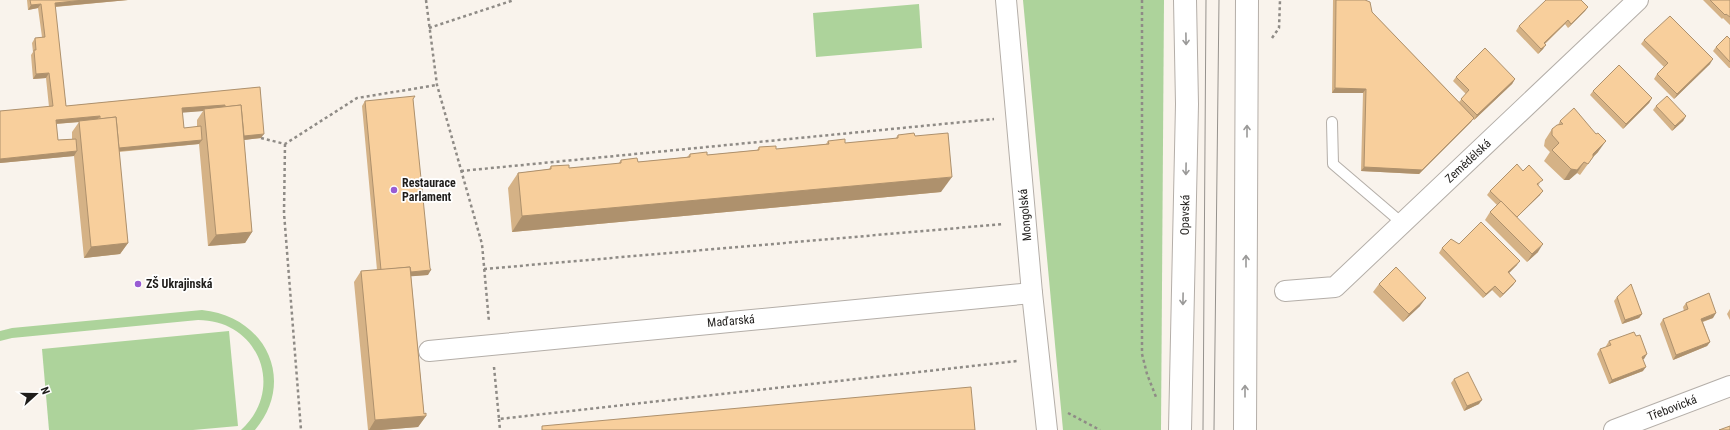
<svg xmlns="http://www.w3.org/2000/svg" width="1730" height="430" font-family="'Roboto Condensed',sans-serif">
  <style>
    .green { fill: #add39b }
    .lines { fill: none; stroke-linecap: round; stroke-linejoin: round }
    .service-casing { stroke: #b4aea8; stroke-width: 12 }
    .minor-casing { stroke: #b4aea8; stroke-width: 22 }
    .secondary-casing { stroke: #b4aea8; stroke-width: 24 }
    .path { stroke: #8f8b86; stroke-width: 2.5; stroke-dasharray: 3 3; stroke-linecap: butt }
    .service { stroke: #fff; stroke-width: 10 }
    .minor { stroke: #fff; stroke-width: 20 }
    .secondary { stroke: #fff; stroke-width: 22 }
    .tram { stroke: #96928d; stroke-width: 1 }
    .wall { fill: #d5b286; fill-rule: evenodd }
    .shaded-wall { fill: #ae916d }
    .building { fill: #f8cf9c; stroke: #ae916d }
    .oneway { stroke: #9a9998 }
    .poi-dot { fill: #995cd3; stroke: #fff; stroke-width: 1.5 }
    .labels { text-anchor: middle; dominant-baseline: central; stroke-width: 3.5; stroke-linejoin: round; paint-order: stroke }
    .street-label { font-size: 12px; fill: #1f1d1b; stroke: #fff }
    .poi-label { font-size: 12px; font-weight: bold; fill: #1f1d1b; stroke: #fff; text-anchor: start }
  </style>
  <rect width="100%" height="100%" fill="#f9f3ec"/>
  <g class="green">
    <polygon points="1023,0 1164,0 1161,430 1063,430"/>
    <polygon points="919,4 922,48 816,57 813,13"/>
    <path d="M202 310C265 316 297 380 255 430H241C286 389 259 320 198 320L12 338 0 341V331L12 328Z"/>
    <polygon points="229,331 238,426 193,430 49,430 42,349"/>
  </g>
  <g class="lines">
    <g class="service-casing">
      <polyline id="service" points="1332,122 1333,164 1402,223"/>
    </g>
    <g class="minor-casing">
      <g id="minor">
        <polyline points="1006,0 1032,293 1047,430"/>
        <polyline points="1285,291 1335,287 1638,0"/>
        <polyline points="429,351 1032,293"/>
        <polyline points="1614,430 1730,386"/>
      </g>
    </g>
    <g class="secondary-casing">
      <g id="secondary">
        <polyline points="1180,430 1187,104 1185,0"/>
        <polyline points="1245,430 1247,0"/>
      </g>
    </g>
    <g class="path">
      <polyline points="426,0 437,85 482,244 489,322"/>
      <polyline points="1142,0 1142,354 1147,374 1156,397"/>
      <polyline points="429,28 514,0"/>
      <polyline points="1272,38 1279,28 1280,0"/>
      <polyline points="261,138 285,144 357,98 437,85"/>
      <polyline points="285,144 284,213 301,430"/>
      <polyline points="461,171 994,119"/>
      <polyline points="484,269 1004,224"/>
      <polyline points="494,367 499,419 1017,361"/>
      <polyline points="1068,413 1100,430"/>
      <polyline points="499,419 500,430"/>
    </g>
    <use href="#service" class="service"/>
    <use href="#minor" class="minor"/>
    <use href="#secondary" class="secondary"/>
    <g class="tram">
      <polyline points="1203,430 1206,0"/>
      <polyline points="1214,430 1219,0"/>
    </g>
  </g>
  <g class="wall">
    <path d="M27 0H128L55 7 66 106 260 87 261 138 244 140 252 232 245 243 208 246 199 144 119 152 128 243 120 254 84 258 74 156 0 163V111L49 107 46 78 33 79 31 55 33 52 32 43 35 38 42 37 38 8 28 10ZM203 111 197 120V127L184 128 182 112ZM79 122 72 132V139L58 140 56 124Z"/>
    <polygon points="1333,0 1365,0 1372,12 1459,102 1466,94 1453,81 1456,77 1515,79 1512,84 1474,120 1473,119 1471,122 1419,174 1361,171 1363,93 1332,93"/>
    <polygon points="1703,0 1730,0 1730,25 1723,18 1722,19"/>
    <polygon points="1588,7 1585,11 1568,28 1565,24 1545,44 1543,49 1538,54 1516,31 1519,26"/>
    <polygon points="1730,39 1730,68 1729,68 1713,51 1716,47"/>
    <polygon points="1644,40 1710,64 1674,99 1654,79 1657,74 1664,67 1641,44"/>
    <polygon points="1593,91 1652,98 1649,103 1623,129 1590,95"/>
    <polygon points="413,99 428,275 411,276 424,414 426,416 418,427 381,430 368,430 354,282 361,271 377,270 362,106 365,101"/>
    <polygon points="1656,106 1686,116 1683,121 1672,131 1653,110"/>
    <polygon points="1560,121 1598,152 1593,157 1580,175 1577,173 1569,180 1564,180 1544,161 1550,152 1544,146 1545,140 1552,129 1558,125"/>
    <polygon points="898,135 915,136 941,192 512,232 508,188 518,173 549,169 551,166 569,168 618,164 621,160 638,162 687,157 690,154 707,155 757,150 759,147 776,149 826,144 828,141 845,143 895,139"/>
    <polygon points="1523,171 1540,184 1538,185 1540,195 1517,217 1538,252 1527,262 1485,220 1490,212 1497,205 1487,195 1490,191"/>
    <polygon points="1442,248 1517,265 1509,273 1516,281 1513,285 1500,298 1492,290 1483,298 1439,253"/>
    <polygon points="1379,284 1420,306 1403,322 1373,292"/>
    <polygon points="1617,297 1642,314 1639,318 1622,324 1614,301"/>
    <polygon points="1686,303 1713,318 1703,322 1710,342 1707,346 1673,360 1660,324 1663,319 1684,311 1683,307"/>
    <polygon points="1730,309 1730,320 1727,314"/>
    <polygon points="1609,341 1644,359 1643,359 1643,371 1609,384 1597,354 1600,349 1607,347 1606,346"/>
    <polygon points="1454,379 1479,404 1464,411 1451,383"/>
  </g>
  <g class="shaded-wall">
    <polygon points="84,0 128,0 52,7 55,3"/>
    <polygon points="41,4 38,8 28,10 31,5"/>
    <polygon points="1588,7 1585,11 1568,28 1571,24"/>
    <polygon points="1568,20 1565,24 1541,47 1544,43"/>
    <polygon points="1546,45 1543,49 1538,54 1541,49"/>
    <polygon points="1713,59 1710,64 1674,99 1677,94"/>
    <polygon points="49,73 46,78 33,79 36,74"/>
    <polygon points="1515,79 1512,84 1474,120 1477,115"/>
    <polygon points="1335,88 1366,89 1363,93 1332,93"/>
    <polygon points="1652,98 1649,103 1623,129 1626,124"/>
    <polygon points="225,105 222,109 204,109 203,111 179,113 182,108"/>
    <polygon points="100,116 97,120 79,121 79,122 53,124 56,120"/>
    <polygon points="1686,116 1683,121 1672,131 1675,126"/>
    <polygon points="1474,118 1471,122 1419,174 1361,171 1364,167"/>
    <polygon points="264,134 261,138 236,141 239,136"/>
    <polygon points="202,140 199,144 111,152 114,148"/>
    <polygon points="1606,141 1598,152 1587,163 1593,154"/>
    <polygon points="77,151 74,156 0,163 0,159"/>
    <polygon points="1584,162 1577,173 1569,180 1564,180 1571,169"/>
    <polygon points="952,177 941,192 512,232 522,216"/>
    <polygon points="1543,191 1540,195 1513,221 1516,217"/>
    <polygon points="252,232 245,243 208,246 216,235"/>
    <polygon points="128,243 120,254 84,258 91,247"/>
    <polygon points="1543,244 1538,252 1527,262 1532,254"/>
    <polygon points="1520,261 1517,265 1505,277 1508,272"/>
    <polygon points="431,270 428,275 377,279 380,275"/>
    <polygon points="1516,281 1513,285 1500,298 1503,294"/>
    <polygon points="1495,286 1492,290 1483,298 1486,294"/>
    <polygon points="1426,298 1420,306 1403,322 1409,314"/>
    <polygon points="1716,313 1713,318 1698,323 1701,319"/>
    <polygon points="1642,314 1639,318 1622,324 1625,320"/>
    <polygon points="1710,342 1707,346 1673,360 1676,355"/>
    <polygon points="1647,354 1644,359 1639,361 1642,357"/>
    <polygon points="1646,367 1643,371 1609,384 1612,380"/>
    <polygon points="1482,400 1479,404 1464,411 1467,406"/>
    <polygon points="426,416 418,427 381,430 369,430 375,420"/>
  </g>
  <g class="building">
    <polygon points="30,0 84,0 55,3 66,106 260,87 264,134 244,136 241,105 225,107 225,105 182,108 184,128 201,126 202,140 119,148 116,117 100,119 100,116 56,120 58,140 76,139 77,151 0,159 0,111 53,106 49,73 36,74 34,50 36,50 35,38 45,37 41,4 31,5"/>
    <polygon points="1336,0 1365,0 1370,2 1372,12 1474,118 1422,170 1364,167 1366,89 1335,88"/>
    <polygon points="1546,0 1581,0 1588,7 1571,24 1568,20 1544,43 1546,45 1541,49 1519,26"/>
    <polygon points="1710,0 1730,0 1730,17 1726,14 1725,15"/>
    <polygon points="1670,16 1713,59 1677,94 1657,74 1668,63 1644,40"/>
    <polygon points="1727,36 1730,39 1730,62 1716,47"/>
    <polygon points="1485,48 1515,79 1477,115 1461,99 1469,90 1456,77"/>
    <polygon points="1619,65 1652,98 1626,124 1593,91"/>
    <polygon points="415,96 413,99 430,268 431,270 411,272 410,267 381,270 365,101"/>
    <polygon points="1667,96 1686,116 1675,126 1656,106"/>
    <polygon points="241,105 252,232 216,235 204,109"/>
    <polygon points="1574,108 1596,134 1598,133 1606,141 1593,154 1593,157 1588,164 1584,162 1577,170 1571,169 1552,150 1559,143 1552,135 1552,129 1557,125 1563,124 1560,121"/>
    <polygon points="116,117 128,243 91,247 79,121"/>
    <polygon points="914,133 915,136 948,133 952,177 522,216 518,173 551,169 551,166 569,165 569,168 621,163 621,160 637,158 638,162 690,157 690,154 707,152 707,155 759,150 759,147 776,146 776,149 829,144 828,141 845,139 845,143 898,138 898,135"/>
    <polygon points="1517,164 1523,171 1529,165 1543,180 1537,184 1543,191 1517,217 1490,191"/>
    <polygon points="1501,201 1543,244 1532,254 1490,212"/>
    <polygon points="1481,222 1520,261 1508,272 1516,281 1503,294 1495,286 1486,294 1442,248 1451,239 1459,244"/>
    <polygon points="410,267 424,414 426,413 426,416 375,420 361,271"/>
    <polygon points="1396,267 1426,298 1409,314 1379,284"/>
    <polygon points="1631,284 1642,314 1625,320 1617,297"/>
    <polygon points="1709,293 1716,313 1701,319 1710,342 1676,355 1663,319 1688,309 1686,303"/>
    <polygon points="1634,332 1636,336 1640,335 1647,354 1642,357 1646,367 1612,380 1600,349 1611,345 1609,341"/>
    <polygon points="1468,372 1482,400 1467,406 1454,379"/>
    <polygon points="971,387 975,430 542,430 542,426"/>
    <polygon points="1730,426 1730,430 1719,430"/>
  </g>
  <defs><path id="oneway-shaft" d="M-6 0H5M1.5-3L5.5 0L1.5 3" fill="none" stroke-width="1.6" stroke-linecap="round" stroke-linejoin="round"/></defs>
  <g class="oneway">
    <use href="#oneway-shaft" transform="translate(1186 39) rotate(89)"/>
    <use href="#oneway-shaft" transform="translate(1247 131) rotate(-90)"/>
    <use href="#oneway-shaft" transform="translate(1186 169) rotate(91)"/>
    <use href="#oneway-shaft" transform="translate(1246 261) rotate(-90)"/>
    <use href="#oneway-shaft" transform="translate(1183 299) rotate(91)"/>
    <use href="#oneway-shaft" transform="translate(1245 391) rotate(-90)"/>
  </g>
  <g class="poi-dot">
    <circle cx="394" cy="190" r="4"/>
    <circle cx="138" cy="284" r="4"/>
  </g>
  <g class="labels">
    <g class="street-label">
      <text transform="translate(1468 161) rotate(-43)">Zemědělská</text>
      <text transform="translate(1025 215) rotate(-95)">Mongolská</text>
      <text transform="translate(1185 215) rotate(-89)">Opavská</text>
      <text transform="translate(731 321) rotate(-5)">Maďarská</text>
      <text transform="translate(1672 408) rotate(-21)">Třebovická</text>
    </g>
    <g class="poi-label">
      <text x="402" y="183">Restaurace<tspan x="402" dy="14">Parlament</tspan></text>
      <text x="146" y="284">ZŠ Ukrajinská</text>
    </g>
  </g>
  <g transform="translate(36 394) rotate(69)" stroke="#ffffff" stroke-width="3" paint-order="stroke">
  <path d="M0-3L7 15L0 10L-7 15Z" fill="#1f1d1b"/>
  <text y="-6" font-size="11" font-weight="bold" text-anchor="middle" fill="#1f1d1b">N</text>
  </g>
</svg>
